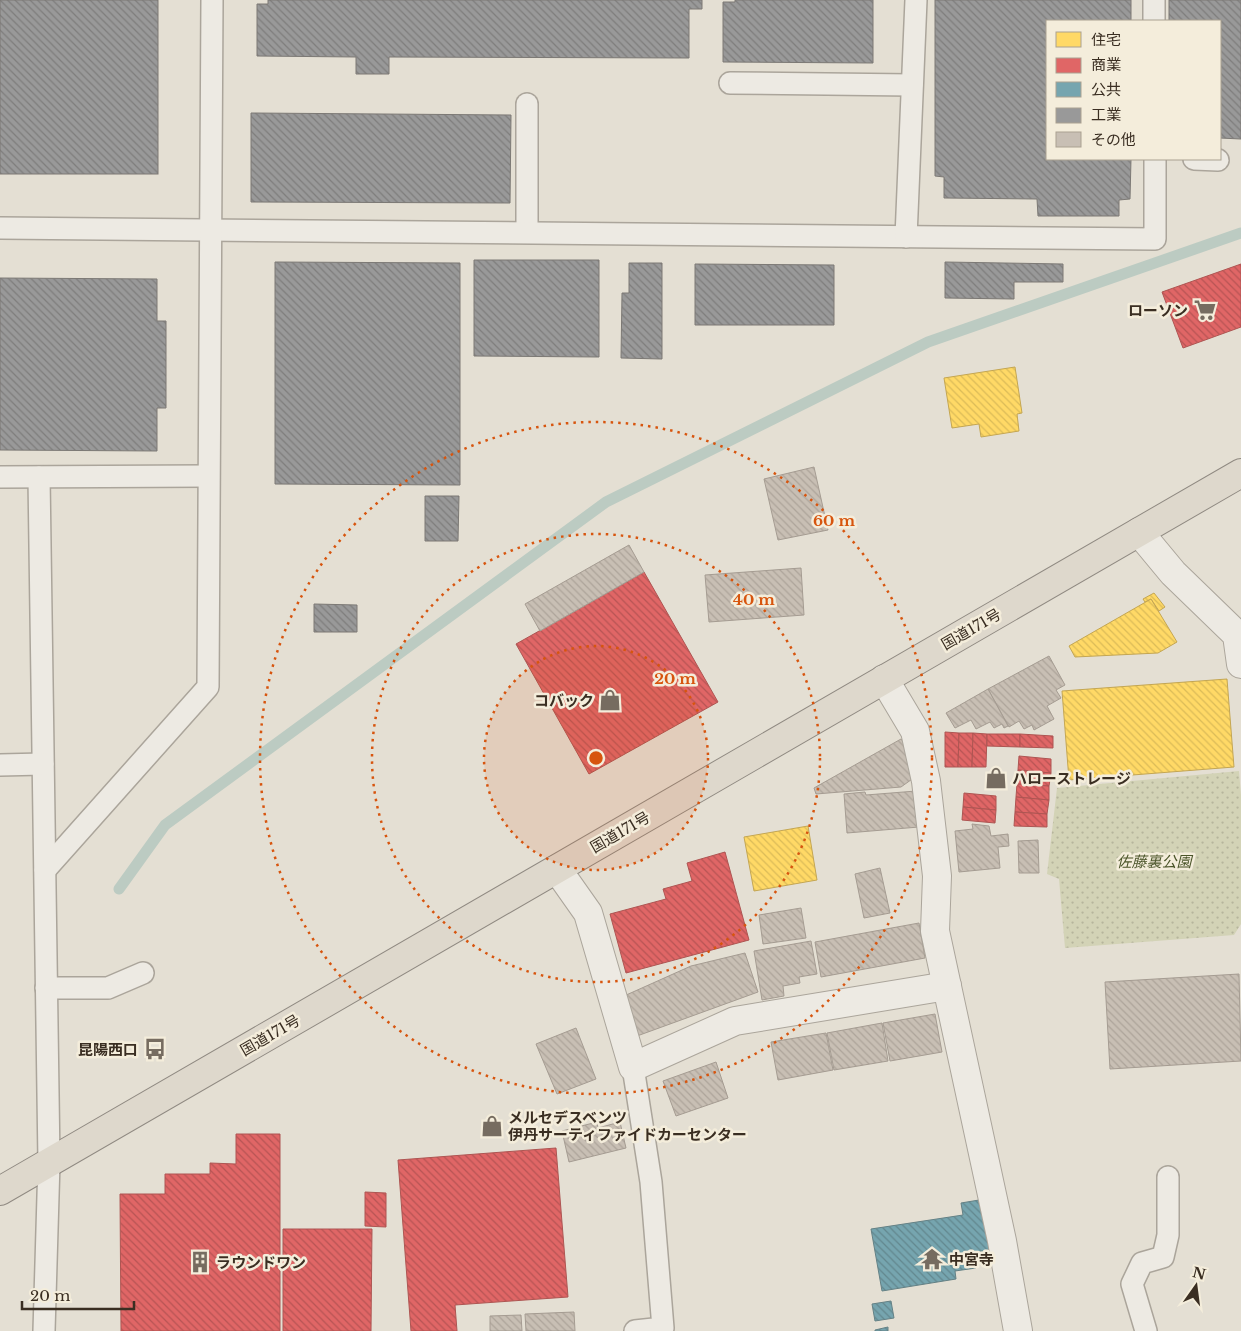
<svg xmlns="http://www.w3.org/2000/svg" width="1241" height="1331" font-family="'Libre Baskerville','Noto Sans JP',serif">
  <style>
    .park { fill: url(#park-dots) }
    .homes { fill: url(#homes-back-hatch); stroke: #c4a652 }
    .shops { fill: url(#shops-back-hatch); stroke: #ae5552 }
    .public { fill: url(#public-back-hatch); stroke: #648185 }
    .industry { fill: url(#industry-back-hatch); stroke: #7c7975 }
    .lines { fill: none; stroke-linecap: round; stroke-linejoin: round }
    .stream { stroke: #bccbc2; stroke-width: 11 }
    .building { fill: url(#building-back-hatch); stroke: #a59c92 }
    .service-casing { stroke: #aba59b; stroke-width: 24 }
    .minor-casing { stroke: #aba59b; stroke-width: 30 }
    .trunk-casing { stroke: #908a82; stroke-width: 30 }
    .service { stroke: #edeae3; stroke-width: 21 }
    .minor { stroke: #edeae3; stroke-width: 28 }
    .trunk { stroke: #ded8cc; stroke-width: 28 }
    .ring { fill: none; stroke: #d7550e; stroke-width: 2.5; stroke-dasharray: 2.5 5 }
    .labels { text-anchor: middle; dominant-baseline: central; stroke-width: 5; stroke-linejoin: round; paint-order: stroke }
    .poi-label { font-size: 15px; font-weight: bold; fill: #3a2e22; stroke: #f4eddb; text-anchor: start }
    .street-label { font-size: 15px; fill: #3a2e22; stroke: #f4eddb }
    .park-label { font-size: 15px; font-style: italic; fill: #4b552a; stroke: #f4eddb }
    .centre { fill: #d7550e; stroke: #f4eddb; stroke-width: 2.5 }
    .ring-label { font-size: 15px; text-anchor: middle; font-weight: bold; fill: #d7550e; stroke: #f4eddb; stroke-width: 5; stroke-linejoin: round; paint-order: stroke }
  </style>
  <defs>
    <pattern id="park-dots" width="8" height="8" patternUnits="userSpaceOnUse" patternTransform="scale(1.25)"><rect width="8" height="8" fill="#d3d3b6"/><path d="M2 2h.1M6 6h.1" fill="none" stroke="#b6b59c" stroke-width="1.8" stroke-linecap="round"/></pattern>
    <pattern id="homes-back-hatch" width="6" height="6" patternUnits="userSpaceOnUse" patternTransform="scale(1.25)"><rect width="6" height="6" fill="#ffd966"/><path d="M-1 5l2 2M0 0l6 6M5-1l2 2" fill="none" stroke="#dbbb58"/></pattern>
    <pattern id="shops-back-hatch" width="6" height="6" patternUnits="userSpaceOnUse" patternTransform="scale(1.25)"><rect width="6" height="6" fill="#e06666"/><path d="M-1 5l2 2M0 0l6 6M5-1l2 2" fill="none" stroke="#b75454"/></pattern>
    <pattern id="public-back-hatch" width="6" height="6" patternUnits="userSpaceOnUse" patternTransform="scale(1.25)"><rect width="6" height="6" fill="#76a5af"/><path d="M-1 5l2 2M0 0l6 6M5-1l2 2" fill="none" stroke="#62878e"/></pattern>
    <pattern id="industry-back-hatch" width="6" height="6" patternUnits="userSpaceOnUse" patternTransform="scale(1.25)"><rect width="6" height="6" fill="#999"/><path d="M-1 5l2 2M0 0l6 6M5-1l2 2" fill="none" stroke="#7e7d7c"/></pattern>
    <pattern id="building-back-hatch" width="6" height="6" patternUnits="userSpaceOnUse" patternTransform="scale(1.25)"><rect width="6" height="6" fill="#c8bfb4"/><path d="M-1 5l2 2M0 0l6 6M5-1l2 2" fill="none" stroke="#ada49a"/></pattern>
  </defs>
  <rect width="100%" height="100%" fill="#e4dfd3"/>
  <polygon class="park" points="1239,771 1241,795 1241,924 1234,935 1065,948 1059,879 1047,874 1057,788"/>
  <g class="homes">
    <polygon points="1015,367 1022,413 1017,414 1019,431 981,437 979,424 952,428 944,378"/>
    <polygon points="1154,593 1165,607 1159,611 1151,599 1145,602 1143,599"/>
    <polygon points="1151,599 1177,642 1158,653 1075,657 1069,646"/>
    <polygon points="1227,679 1234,767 1069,780 1062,691"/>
    <polygon points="808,826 817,880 754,891 744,837"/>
  </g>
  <g class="shops">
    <polygon points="1241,264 1241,327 1183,348 1162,292"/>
    <polygon points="644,572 718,702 589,774 516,644"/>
    <polygon points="945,732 959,733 958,767 945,767"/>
    <polygon points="959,733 973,733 972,767 958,767"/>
    <polygon points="973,733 987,734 986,767 972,767"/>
    <polygon points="987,734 1020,734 1020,747 987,746"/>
    <polygon points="1020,734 1053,736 1053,748 1020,747"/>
    <polygon points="1019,756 1051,759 1051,773 1018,770"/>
    <polygon points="1018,770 1051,773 1049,786 1017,784"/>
    <polygon points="1017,784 1049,786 1049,800 1016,797"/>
    <polygon points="964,793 996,796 996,810 963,807"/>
    <polygon points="1016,797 1049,800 1047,814 1015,812"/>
    <polygon points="963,807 996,810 995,823 962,820"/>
    <polygon points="1015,812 1047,814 1047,827 1014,826"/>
    <polygon points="725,852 749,940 626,973 610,914 666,899 663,889 692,881 687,863"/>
    <polygon points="236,1134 280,1134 280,1331 121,1331 120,1194 165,1194 165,1174 210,1174 210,1163 236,1164"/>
    <polygon points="556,1148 568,1297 455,1305 457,1331 411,1331 398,1160"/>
    <polygon points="365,1192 386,1193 386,1227 365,1226"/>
    <polygon points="283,1229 372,1229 371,1331 283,1331"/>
  </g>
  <g class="public">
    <polygon points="985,1199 993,1249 973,1253 976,1268 955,1271 956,1279 882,1291 871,1229 963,1215 961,1203"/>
    <polygon points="891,1301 894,1318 875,1321 872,1304"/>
    <polygon points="888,1327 888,1331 875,1331 875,1330"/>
  </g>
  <g class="industry">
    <rect x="0" y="0" width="158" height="174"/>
    <polygon points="268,0 702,0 702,9 689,9 689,58 389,57 389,74 356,74 356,57 257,56 257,4 268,4"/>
    <polygon points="735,0 873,0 873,63 723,62 723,2 735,2"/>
    <polygon points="935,0 1131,0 1131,21 1047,21 1047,159 1131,159 1130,199 1119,200 1119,216 1038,216 1037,199 944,198 944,177 935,176"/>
    <polygon points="1169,0 1241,0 1241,139 1220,138 1220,21 1169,21"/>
    <polygon points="251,113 511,115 510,203 251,202"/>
    <polygon points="474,260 599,260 599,357 474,356"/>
    <polygon points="275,262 460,263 460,485 275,484"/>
    <polygon points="945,262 1063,264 1063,282 1014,282 1014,299 945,298"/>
    <polygon points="629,263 662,263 662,359 621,358 622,293 629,293"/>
    <polygon points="695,264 834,265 834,325 695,325"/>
    <polygon points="0,278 157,279 157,321 166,321 166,408 157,408 157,451 0,450"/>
    <polygon points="425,496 459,496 458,541 425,541"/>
    <polygon points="314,604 357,605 357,632 314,632"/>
  </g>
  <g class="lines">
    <polyline class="stream" points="119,889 165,825 606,502 928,342 1241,233"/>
  </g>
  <g class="building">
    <polygon points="814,467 828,530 778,540 764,479"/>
    <polygon points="629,545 644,572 540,631 525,604"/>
    <polygon points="801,568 804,615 709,622 705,575"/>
    <polygon points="1049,656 1065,685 1056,690 1061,698 1047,706 1054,719 1034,730 1032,725 1024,729 1019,721 1009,727 988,689"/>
    <polygon points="988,689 1008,726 1004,728 1002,724 994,728 990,722 976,729 971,720 955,728 946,713"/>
    <polygon points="901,739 911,752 915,777 901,787 816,794 814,788"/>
    <polygon points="916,791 919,827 847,833 844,794 865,792 866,795"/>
    <polygon points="972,824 989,826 991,836 1008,834 1009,846 998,847 1000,868 959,872 955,831 973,829"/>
    <polygon points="1038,840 1039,873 1019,873 1018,841"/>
    <polygon points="880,868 890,913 864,918 855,874"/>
    <polygon points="801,908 806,938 763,944 759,915"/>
    <polygon points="919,923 925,958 821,977 815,942"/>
    <polygon points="811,941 817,974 799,977 800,983 783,986 784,996 762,1000 754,951"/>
    <polygon points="745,953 758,992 637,1036 624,996 691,966"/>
    <polygon points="1239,974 1241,1061 1110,1069 1105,982"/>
    <polygon points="935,1014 942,1052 890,1061 883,1023"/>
    <polygon points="882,1023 888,1061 834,1070 827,1033"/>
    <polygon points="576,1028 596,1079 557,1094 536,1044"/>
    <polygon points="826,1033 833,1070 778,1080 771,1042"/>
    <polygon points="716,1062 728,1098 676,1116 663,1081"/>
    <polygon points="597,1122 598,1128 620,1122 626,1148 569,1162 562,1131"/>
    <polygon points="574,1312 575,1331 526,1331 525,1314"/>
    <polygon points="521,1315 522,1331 490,1331 490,1316"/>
  </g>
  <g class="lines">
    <g class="service-casing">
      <g id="service">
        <polyline points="1154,0 1154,21"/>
        <polyline points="730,83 912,85"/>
        <polyline points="527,104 527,232"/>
        <polyline points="1194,159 1218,160"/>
        <polyline points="0,228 1155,239 1155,159"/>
        <polyline points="906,237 916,0"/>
        <polyline points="0,477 208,476"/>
        <polyline points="39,477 49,1162 44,1331"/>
        <polyline points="0,765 43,764"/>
        <path d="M45 870 208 687C208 458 212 229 212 0"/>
        <polyline points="46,988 108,988 143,973"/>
        <polyline points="633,1067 651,1182 663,1328 635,1331"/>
        <polyline points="1146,1331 1132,1284 1142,1263 1163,1257 1168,1235 1168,1177"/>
      </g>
    </g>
    <g class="minor-casing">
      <g id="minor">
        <polyline points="1139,532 1173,573 1237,635 1241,664"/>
        <polyline points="884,679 915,731 926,781 937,876 935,931 1002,1241 1018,1331"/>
        <polyline points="557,869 588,913 633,1067 735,1021 947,986"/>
      </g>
    </g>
    <g class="trunk-casing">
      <polyline id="trunk" points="0,1191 1241,473"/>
    </g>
    <use href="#service" class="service"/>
    <use href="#minor" class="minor"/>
    <use href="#trunk" class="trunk"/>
  </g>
  <circle cx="596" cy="758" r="112" fill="#d7550e" fill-opacity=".12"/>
  <g class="ring">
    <circle cx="596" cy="758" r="112"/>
    <circle cx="596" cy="758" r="224"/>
    <circle cx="596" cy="758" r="336"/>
  </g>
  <defs>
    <g id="supermarket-bare" transform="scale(1.725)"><path d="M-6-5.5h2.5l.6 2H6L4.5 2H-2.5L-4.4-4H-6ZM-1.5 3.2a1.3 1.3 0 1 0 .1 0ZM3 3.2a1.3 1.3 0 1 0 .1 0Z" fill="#766c60" stroke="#f4eddb" stroke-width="2.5" paint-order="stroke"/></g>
    <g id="shop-bare" transform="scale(1.725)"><path d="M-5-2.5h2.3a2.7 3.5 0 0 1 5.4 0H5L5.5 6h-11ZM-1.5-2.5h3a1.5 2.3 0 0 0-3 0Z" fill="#766c60" stroke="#f4eddb" stroke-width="2.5" paint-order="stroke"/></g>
    <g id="bus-bare" transform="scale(1.725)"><path d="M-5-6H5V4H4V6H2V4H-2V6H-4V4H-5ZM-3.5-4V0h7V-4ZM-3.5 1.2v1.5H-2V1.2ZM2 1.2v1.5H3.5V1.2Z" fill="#766c60" stroke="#f4eddb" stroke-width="2.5" paint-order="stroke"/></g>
    <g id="temple-bare" transform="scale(1.725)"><path d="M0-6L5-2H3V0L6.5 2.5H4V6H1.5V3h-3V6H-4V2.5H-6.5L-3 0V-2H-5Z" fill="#766c60" stroke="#f4eddb" stroke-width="2.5" paint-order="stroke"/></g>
    <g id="building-bare" transform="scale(1.725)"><path d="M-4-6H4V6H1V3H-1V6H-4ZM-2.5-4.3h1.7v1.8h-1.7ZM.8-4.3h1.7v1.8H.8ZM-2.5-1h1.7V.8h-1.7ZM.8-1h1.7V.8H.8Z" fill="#766c60" stroke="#f4eddb" stroke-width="2.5" paint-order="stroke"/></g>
  </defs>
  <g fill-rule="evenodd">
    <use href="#supermarket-bare" x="1205" y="310"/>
    <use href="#shop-bare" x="610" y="700"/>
    <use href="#shop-bare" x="996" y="778"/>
    <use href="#bus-bare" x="155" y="1049"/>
    <use href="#shop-bare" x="492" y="1126"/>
    <use href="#temple-bare" x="932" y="1259"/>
    <use href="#building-bare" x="200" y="1262"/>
  </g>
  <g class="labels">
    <g class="poi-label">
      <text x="1188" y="310" text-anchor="end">ローソン</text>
      <text x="594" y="700" text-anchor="end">コバック</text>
      <text x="1012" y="778">ハローストレージ</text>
      <text x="138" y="1049" text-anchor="end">昆陽西口</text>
      <text x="508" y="1117">メルセデスベンツ<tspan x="508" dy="17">伊丹サーティファイドカーセンター</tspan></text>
      <text x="949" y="1259">中宮寺</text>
      <text x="216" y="1262">ラウンドワン</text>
    </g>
    <g class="street-label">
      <text transform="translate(971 629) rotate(-30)">国道171号</text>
      <text transform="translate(620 832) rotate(-30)">国道171号</text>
      <text transform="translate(270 1035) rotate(-30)">国道171号</text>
    </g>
    <g class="park-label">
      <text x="1154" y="861">佐藤裏公園</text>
    </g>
  </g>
  <circle cx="596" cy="758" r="8" class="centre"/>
  <g class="ring-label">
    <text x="834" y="526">60 m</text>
    <text x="754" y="605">40 m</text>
    <text x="675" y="684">20 m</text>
  </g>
  <rect x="1046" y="20" width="175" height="140" fill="#f4eddb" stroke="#aaa191"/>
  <rect x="1056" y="32" width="25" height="15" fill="#ffd966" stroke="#aaa191"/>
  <text x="1091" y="45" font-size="15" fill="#3a2e22">住宅</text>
  <rect x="1056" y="58" width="25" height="15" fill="#e06666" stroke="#aaa191"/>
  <text x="1091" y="70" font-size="15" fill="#3a2e22">商業</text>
  <rect x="1056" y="82" width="25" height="15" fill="#76a5af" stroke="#aaa191"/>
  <text x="1091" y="95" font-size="15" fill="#3a2e22">公共</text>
  <rect x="1056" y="108" width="25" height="15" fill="#999999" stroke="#aaa191"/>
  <text x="1091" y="120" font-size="15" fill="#3a2e22">工業</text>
  <rect x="1056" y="132" width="25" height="15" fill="#c8bfb4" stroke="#aaa191"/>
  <text x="1091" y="145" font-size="15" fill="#3a2e22">その他</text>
  <g transform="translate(1196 1286) rotate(14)" stroke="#f4eddb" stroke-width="4" paint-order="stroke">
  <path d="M0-4L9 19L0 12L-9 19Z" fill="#3a2e22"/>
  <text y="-8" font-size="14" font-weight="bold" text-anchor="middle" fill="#3a2e22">N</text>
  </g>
  <path d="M22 1301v8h112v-8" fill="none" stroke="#3a2e22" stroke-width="2.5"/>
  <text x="30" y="1301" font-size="15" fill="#3a2e22" stroke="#f4eddb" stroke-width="4" paint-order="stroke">20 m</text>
</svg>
